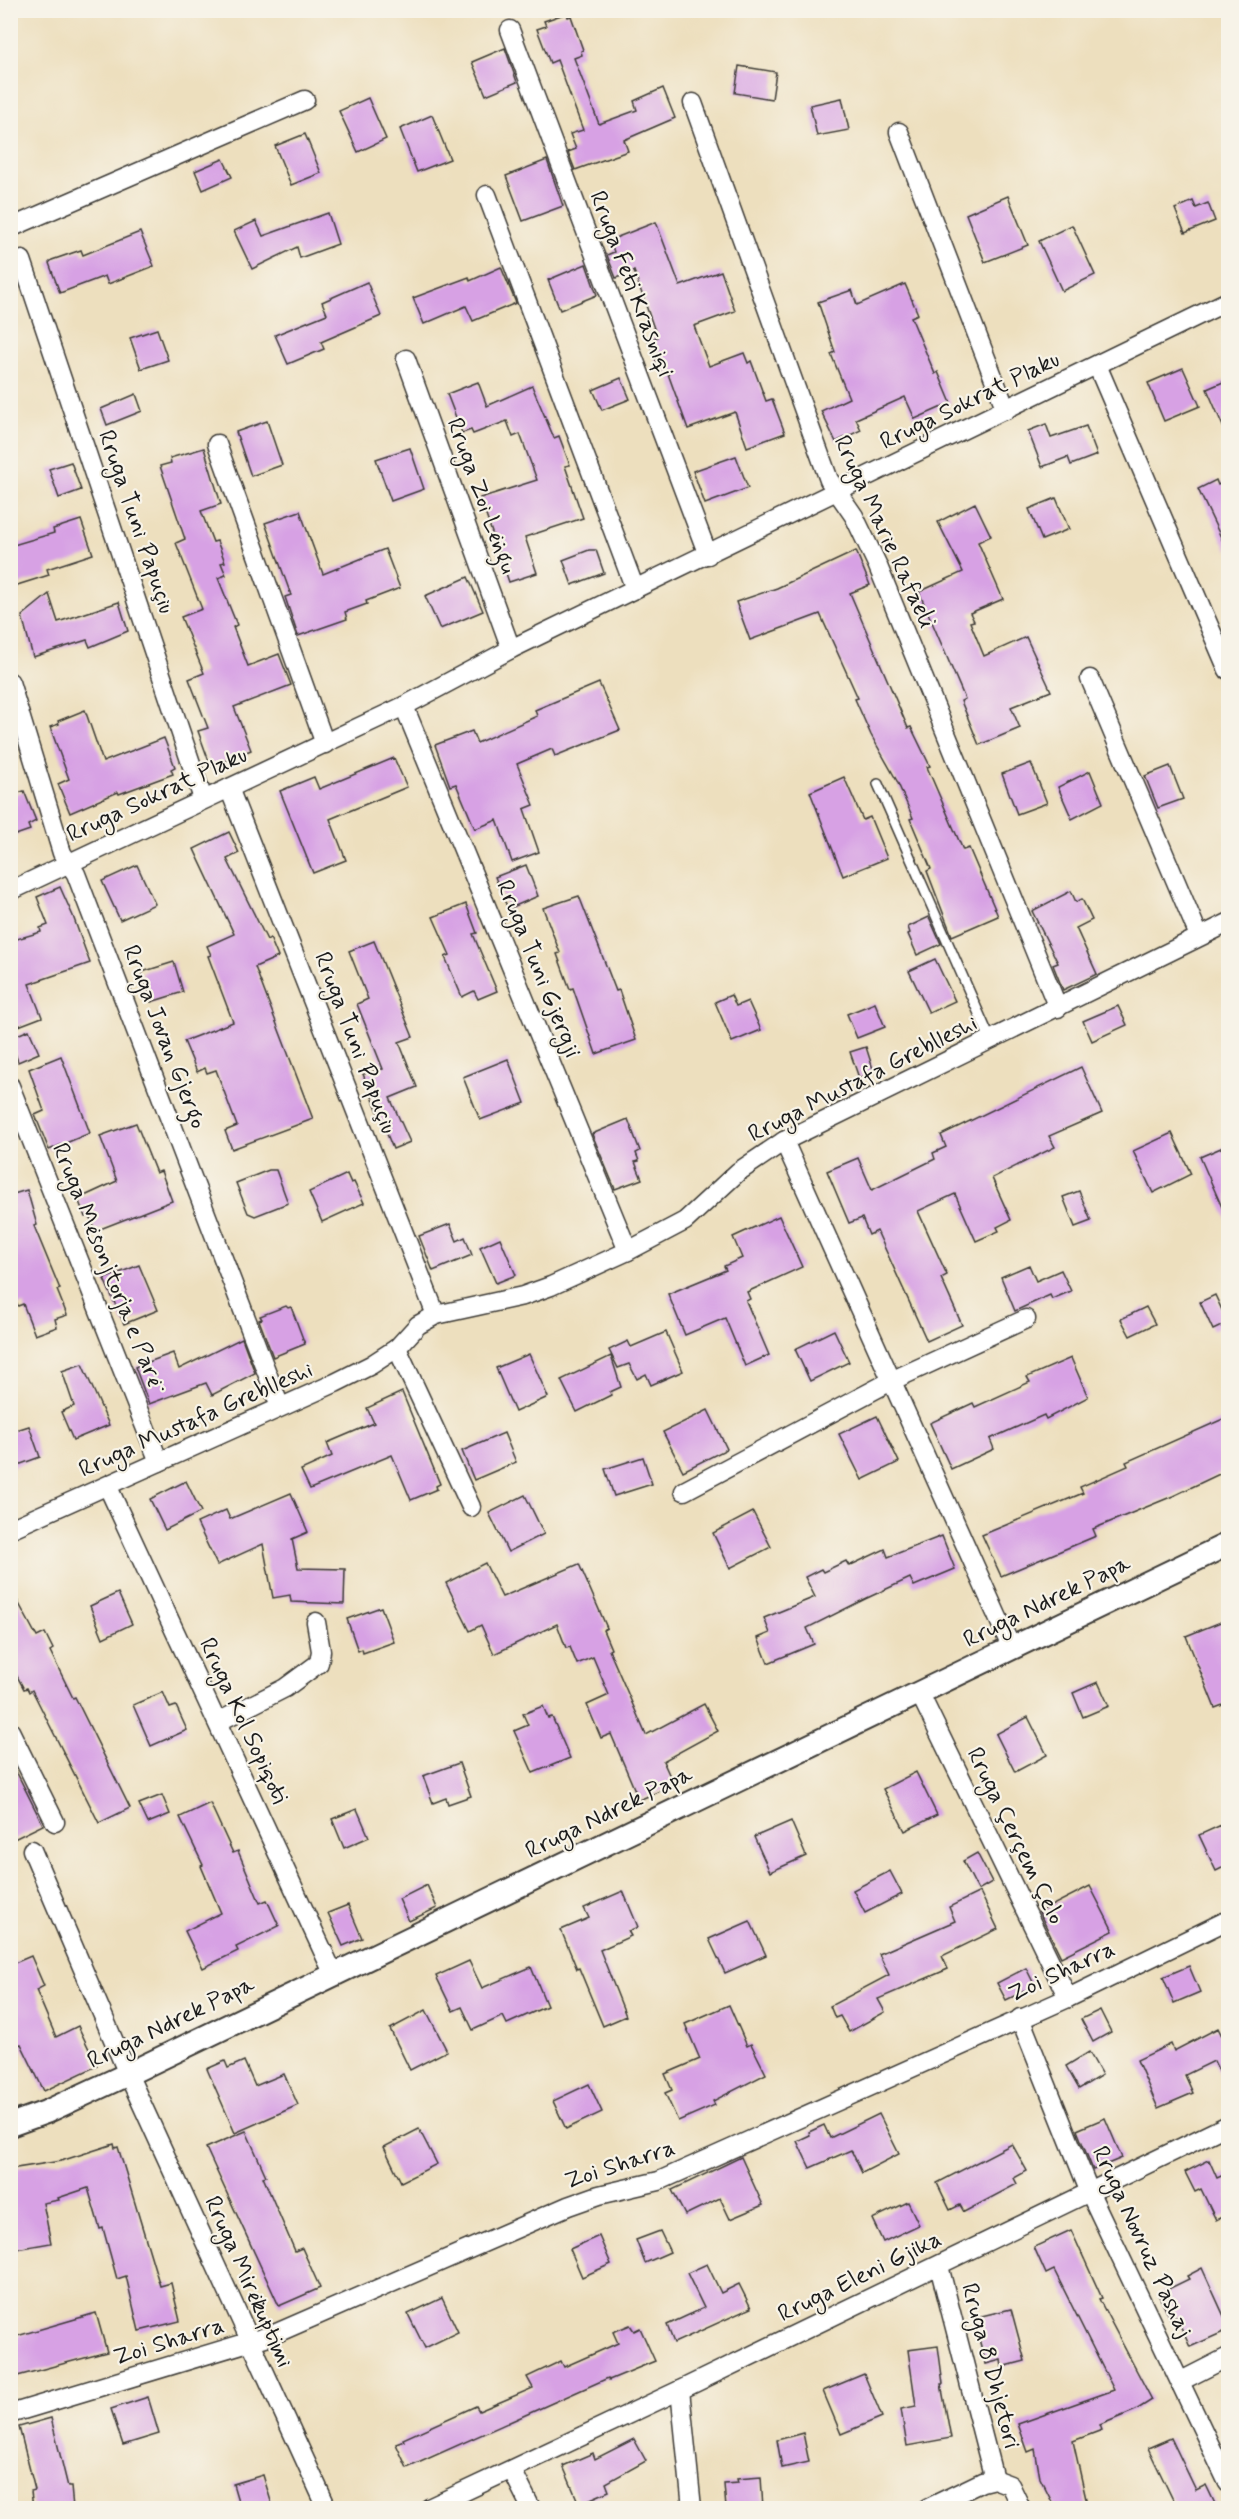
<svg xmlns="http://www.w3.org/2000/svg" width="1239" height="2519" font-family="Mynerve,sans-serif">
  <style>
    .building { fill: #d7a1e4 }
    .lines { fill: none; stroke-linecap: round; stroke-linejoin: round }
    .service-casing { stroke: #3b3934; stroke-width: 12 }
    .minor-casing { stroke: #3b3934; stroke-width: 21 }
    .tertiary-casing { stroke: #3b3934; stroke-width: 26 }
    .service { stroke: #fff; stroke-width: 9 }
    .minor { stroke: #fff; stroke-width: 18 }
    .tertiary { stroke: #fff; stroke-width: 22 }
    .labels { text-anchor: middle; dominant-baseline: central; stroke-width: 4.5; stroke-linejoin: round; paint-order: stroke }
    .street-label { font-size: 24px; fill: #1c1c1c; stroke: #f7f3e8 }
  </style>
  <rect width="100%" height="100%" fill="#f7f3e8"/>
  <filter id="ink" filterUnits="userSpaceOnUse"><feTurbulence type="fractalNoise" baseFrequency=".0167" numOctaves="2"/><feDisplacementMap in="SourceGraphic" scale="12" xChannelSelector="R" yChannelSelector="G"/><feConvolveMatrix kernelMatrix="1 2 1 2 8 2 1 2 1" color-interpolation-filters="sRGB"/></filter>
  <filter id="wash" filterUnits="userSpaceOnUse"><feTurbulence type="fractalNoise" baseFrequency=".008" numOctaves="4" result="noise"/><feDisplacementMap in="SourceGraphic" scale="24" xChannelSelector="R" yChannelSelector="G"/><feGaussianBlur stdDeviation="1.35" result="paint"/><feColorMatrix in="noise" values="0 0 0 0 0 0 0 0 0 0 0 0 0 0 0 0 0 1.4 0 .05"/><feComposite in="paint" operator="in"/></filter>
  <g filter="url(#wash)">
    <rect width="100%" height="100%" fill="#eddfbe"/>
    <g id="blocks">
      <g class="building">
        <polygon points="567,13 568,17 571,16 583,50 581,51 582,55 574,58 599,124 637,110 634,101 663,88 675,118 624,140 628,151 575,170 568,152 576,149 570,134 583,130 557,60 550,63 537,29 546,26 544,21"/>
        <polygon points="505,48 517,82 486,95 472,62"/>
        <polygon points="739,66 776,72 772,99 735,93"/>
        <polygon points="368,98 386,139 358,152 339,111"/>
        <polygon points="842,98 849,130 817,136 810,105"/>
        <polygon points="432,115 450,159 417,172 400,129"/>
        <polygon points="305,134 321,173 291,185 275,146"/>
        <polygon points="223,159 232,177 203,190 195,171"/>
        <polygon points="547,160 563,206 523,221 506,176"/>
        <polygon points="1008,196 1028,245 985,262 966,214"/>
        <polygon points="1193,201 1196,208 1208,203 1215,221 1185,233 1175,209"/>
        <polygon points="328,213 338,244 300,258 297,247 252,269 234,231 256,221 263,236"/>
        <polygon points="656,222 680,286 721,271 735,311 694,326 709,366 744,353 748,363 751,361 766,401 772,399 785,433 747,447 735,412 688,429 667,371 661,373 648,340 657,337 634,271 616,278 607,255 614,252 610,240"/>
        <polygon points="1072,225 1095,275 1062,291 1039,241"/>
        <polygon points="140,232 154,266 108,284 105,276 60,293 49,263 52,260 81,250 83,255"/>
        <polygon points="586,264 597,295 560,310 548,280"/>
        <polygon points="501,267 516,303 473,321 466,306 424,324 413,298 469,277 470,281"/>
        <polygon points="367,282 381,316 321,342 324,349 288,364 275,335 327,314 322,302"/>
        <polygon points="905,284 918,314 911,317 935,374 938,372 951,403 915,419 905,397 856,419 861,430 836,442 821,411 849,398 831,354 835,352 818,302 852,290 857,305"/>
        <polygon points="157,329 168,360 141,369 130,338"/>
        <polygon points="1183,368 1200,406 1164,421 1148,383"/>
        <polygon points="621,378 630,399 602,410 593,390"/>
        <polygon points="1228,380 1228,438 1207,389"/>
        <polygon points="478,382 487,406 532,386 554,438 559,436 570,465 565,466 583,518 525,537 537,573 509,582 480,498 537,480 520,434 513,437 507,421 473,434 471,430 462,433 447,394"/>
        <polygon points="136,394 142,411 107,425 101,409"/>
        <polygon points="267,421 282,465 251,476 236,432"/>
        <polygon points="1046,424 1051,438 1086,426 1097,455 1071,465 1068,457 1042,467 1028,431"/>
        <polygon points="204,448 221,504 201,511 213,542 217,541 225,562 221,563 226,575 218,578 237,625 233,627 248,666 279,654 291,685 234,707 251,750 211,767 198,731 208,728 189,679 204,673 181,617 202,609 176,543 185,539 160,466 171,463 170,458"/>
        <polygon points="410,448 424,489 391,501 376,459"/>
        <polygon points="736,456 748,488 705,504 693,471"/>
        <polygon points="71,462 81,490 59,498 49,469"/>
        <polygon points="1216,480 1218,485 1228,480 1228,552 1198,489"/>
        <polygon points="1056,498 1069,529 1042,540 1029,509"/>
        <polygon points="975,503 991,536 978,542 1003,599 970,613 974,621 970,622 984,656 1026,637 1051,691 1011,707 1020,728 979,745 961,701 965,699 919,592 963,572 938,522"/>
        <polygon points="300,511 323,574 385,549 400,588 366,601 367,604 345,612 347,619 298,636 285,597 291,595 265,523"/>
        <polygon points="81,520 93,554 47,569 49,575 14,586 10,573 10,546 54,533 53,529"/>
        <polygon points="589,550 596,550 604,573 572,585 563,560"/>
        <polygon points="856,551 870,585 850,593 908,728 911,727 930,766 927,767 963,850 969,848 998,916 952,936 927,871 931,869 910,819 913,818 897,781 871,735 855,699 858,698 820,614 750,640 736,602 777,588"/>
        <polygon points="468,577 483,611 440,629 425,596"/>
        <polygon points="49,594 58,622 119,602 128,631 90,647 87,640 33,657 22,616"/>
        <polygon points="599,683 620,730 555,756 552,749 517,764 534,805 524,809 539,852 512,862 497,820 475,829 456,784 450,786 435,745 472,731 477,743 537,716 535,710"/>
        <polygon points="85,710 103,762 164,738 175,767 171,769 173,774 119,794 118,792 70,813 58,784 69,779 50,727 59,724 58,721"/>
        <polygon points="394,758 407,787 330,819 346,860 313,873 280,791 314,777 319,789"/>
        <polygon points="1031,763 1047,803 1017,814 1002,774"/>
        <polygon points="1170,766 1183,799 1158,808 1145,776"/>
        <polygon points="1090,771 1103,803 1072,819 1058,787"/>
        <polygon points="844,777 863,820 870,817 887,858 843,876 810,792"/>
        <polygon points="10,784 15,794 24,791 36,821 28,825 30,830 10,837"/>
        <polygon points="229,832 239,853 227,859 267,940 270,938 278,957 255,967 313,1119 232,1149 225,1131 237,1126 216,1070 207,1073 205,1068 197,1072 184,1041 233,1022 208,956 211,955 207,946 234,934 194,849"/>
        <polygon points="137,865 155,904 120,920 102,881"/>
        <polygon points="526,865 538,896 508,909 495,877"/>
        <polygon points="60,887 73,916 90,963 29,984 42,1017 16,1027 10,1012 10,941 41,932 40,928 48,925 37,897"/>
        <polygon points="1071,891 1076,902 1082,899 1092,920 1076,928 1097,974 1063,990 1053,965 1058,963 1032,911"/>
        <polygon points="579,896 616,991 619,990 636,1040 596,1054 573,988 570,989 557,954 560,953 543,908"/>
        <polygon points="466,904 477,933 473,934 497,991 478,999 474,991 462,997 445,957 450,955 433,917"/>
        <polygon points="929,917 941,944 917,955 908,934 910,933 908,927"/>
        <polygon points="374,941 413,1037 399,1042 417,1087 390,1098 410,1142 393,1149 363,1074 383,1069 357,1004 368,999 349,951"/>
        <polygon points="935,959 955,1001 929,1013 909,971"/>
        <polygon points="174,962 183,992 151,1002 142,972"/>
        <polygon points="731,995 736,1006 748,1001 761,1030 732,1042 715,1002"/>
        <polygon points="875,1003 885,1027 857,1038 847,1014"/>
        <polygon points="1118,1006 1127,1025 1092,1041 1083,1021"/>
        <polygon points="29,1030 39,1053 18,1062 10,1038"/>
        <polygon points="866,1047 874,1072 859,1078 850,1052"/>
        <polygon points="61,1056 90,1133 49,1150 35,1115 44,1111 29,1069"/>
        <polygon points="508,1059 525,1103 480,1120 463,1077"/>
        <polygon points="1081,1067 1102,1113 1049,1136 1055,1147 992,1178 1011,1220 997,1227 999,1231 976,1241 955,1194 918,1211 947,1275 941,1278 962,1325 927,1341 877,1231 869,1235 862,1218 849,1223 827,1171 858,1158 872,1190 935,1159 933,1153 946,1147 941,1135"/>
        <polygon points="628,1119 640,1151 636,1153 639,1161 635,1162 642,1179 615,1189 592,1134"/>
        <polygon points="136,1123 156,1173 161,1171 172,1201 95,1231 89,1215 85,1217 78,1199 117,1181 100,1136"/>
        <polygon points="1172,1133 1191,1174 1153,1193 1133,1151"/>
        <polygon points="1228,1145 1228,1221 1200,1157"/>
        <polygon points="269,1170 276,1170 288,1203 255,1216 248,1213 236,1183"/>
        <polygon points="347,1174 351,1183 354,1182 364,1203 322,1222 309,1192"/>
        <polygon points="27,1190 37,1225 34,1226 60,1289 57,1290 67,1315 55,1319 57,1327 35,1335 23,1304 18,1306 10,1287 10,1195"/>
        <polygon points="1079,1191 1091,1221 1075,1227 1063,1197"/>
        <polygon points="779,1216 802,1267 747,1292 750,1299 746,1301 769,1355 745,1366 725,1318 685,1335 668,1294 726,1270 724,1266 742,1258 733,1237"/>
        <polygon points="450,1224 457,1241 465,1237 472,1255 433,1271 419,1236"/>
        <polygon points="500,1238 516,1275 496,1283 480,1247"/>
        <polygon points="139,1265 158,1310 124,1324 104,1279"/>
        <polygon points="1029,1265 1036,1281 1061,1270 1071,1291 1052,1299 1050,1295 1015,1311 1001,1277"/>
        <polygon points="1215,1295 1228,1323 1213,1330 1200,1302"/>
        <polygon points="286,1306 288,1308 291,1307 305,1344 273,1357 259,1320 262,1319 260,1316"/>
        <polygon points="1146,1307 1155,1324 1130,1336 1121,1319"/>
        <polygon points="834,1330 849,1362 810,1381 795,1349"/>
        <polygon points="666,1332 683,1371 651,1385 646,1374 637,1379 629,1364 618,1368 609,1350 628,1341 631,1347"/>
        <polygon points="242,1338 255,1373 212,1395 206,1383 149,1404 135,1367 173,1353 179,1369"/>
        <polygon points="529,1354 548,1397 515,1412 496,1368"/>
        <polygon points="611,1356 621,1387 610,1392 611,1395 577,1412 561,1380"/>
        <polygon points="1071,1358 1088,1397 1046,1419 1044,1415 990,1439 994,1449 951,1469 930,1423 973,1403 975,1407 1030,1382 1027,1377"/>
        <polygon points="82,1364 109,1425 73,1440 61,1412 74,1406 62,1371"/>
        <polygon points="402,1392 440,1484 436,1486 437,1489 411,1500 392,1455 310,1489 301,1470 332,1456 327,1443 374,1423 367,1408"/>
        <polygon points="708,1410 727,1449 683,1471 663,1432"/>
        <polygon points="877,1416 899,1462 862,1480 839,1434"/>
        <polygon points="1223,1419 1228,1430 1228,1470 1173,1496 1093,1529 1096,1536 1001,1576 982,1535 1083,1493 1080,1487 1128,1466 1126,1462"/>
        <polygon points="29,1426 40,1457 10,1468 10,1432"/>
        <polygon points="504,1433 516,1462 474,1480 462,1451"/>
        <polygon points="643,1457 652,1484 614,1496 605,1469"/>
        <polygon points="186,1481 201,1512 165,1530 150,1499"/>
        <polygon points="291,1493 308,1532 292,1539 298,1568 345,1569 344,1604 291,1602 290,1595 273,1598 263,1544 217,1565 197,1523 226,1510 230,1519"/>
        <polygon points="525,1495 544,1534 508,1552 489,1513"/>
        <polygon points="753,1512 771,1547 730,1568 713,1533"/>
        <polygon points="942,1536 955,1569 914,1586 910,1578 865,1599 807,1628 814,1644 768,1663 758,1638 770,1633 764,1618 815,1597 805,1577 821,1569 823,1572 846,1561 849,1566 885,1549 888,1557"/>
        <polygon points="485,1563 502,1597 579,1564 607,1628 603,1630 611,1649 609,1650 646,1735 704,1704 718,1731 663,1761 674,1785 639,1800 611,1734 601,1738 587,1705 609,1695 593,1657 577,1664 570,1647 566,1648 557,1624 494,1654 481,1625 470,1631 446,1583"/>
        <polygon points="10,1587 37,1637 45,1633 53,1649 50,1651 73,1698 75,1697 130,1808 99,1823 32,1690 29,1692 27,1688 24,1689 10,1663"/>
        <polygon points="118,1593 132,1624 103,1638 90,1606"/>
        <polygon points="381,1607 394,1642 363,1653 362,1649 358,1651 347,1619"/>
        <polygon points="1228,1619 1228,1703 1215,1708 1186,1636"/>
        <polygon points="1098,1682 1109,1706 1083,1717 1073,1693"/>
        <polygon points="163,1692 170,1708 176,1706 187,1730 151,1746 133,1705"/>
        <polygon points="543,1706 548,1718 552,1717 570,1758 533,1773 514,1731 528,1725 523,1714"/>
        <polygon points="1028,1717 1047,1755 1015,1772 996,1734"/>
        <polygon points="10,1759 43,1825 10,1841"/>
        <polygon points="459,1763 471,1796 448,1804 446,1798 433,1803 423,1776"/>
        <polygon points="916,1772 937,1815 905,1831 883,1789"/>
        <polygon points="162,1795 170,1814 148,1823 139,1804"/>
        <polygon points="210,1803 233,1853 238,1851 260,1903 267,1900 279,1926 236,1947 238,1951 203,1968 185,1931 221,1913 201,1866 203,1865 180,1817"/>
        <polygon points="357,1809 369,1837 344,1848 332,1819"/>
        <polygon points="791,1821 806,1856 770,1872 754,1837"/>
        <polygon points="1228,1822 1228,1865 1216,1871 1199,1835"/>
        <polygon points="977,1853 992,1882 978,1890 963,1861"/>
        <polygon points="890,1871 902,1894 865,1913 853,1890"/>
        <polygon points="427,1885 437,1908 409,1921 399,1899"/>
        <polygon points="1090,1886 1113,1931 1061,1957 1039,1912"/>
        <polygon points="623,1891 638,1927 628,1931 631,1936 600,1950 626,2016 603,2026 579,1968 577,1969 561,1930 589,1918 584,1908"/>
        <polygon points="980,1892 998,1929 942,1956 948,1969 878,1999 885,2012 849,2032 840,2016 835,2018 830,2006 889,1975 879,1954 955,1921 949,1907"/>
        <polygon points="348,1905 362,1938 343,1946 328,1913"/>
        <polygon points="750,1921 766,1955 725,1973 709,1939"/>
        <polygon points="31,1956 44,1986 36,1990 56,2037 78,2026 97,2066 44,2091 21,2044 10,2048 10,1965"/>
        <polygon points="469,1961 482,1988 531,1967 547,2006 507,2024 503,2016 473,2030 462,2007 453,2011 436,1976"/>
        <polygon points="1189,1966 1200,1992 1174,2003 1163,1977"/>
        <polygon points="1026,1968 1035,1986 1006,2000 997,1983"/>
        <polygon points="729,2005 747,2046 751,2044 766,2074 713,2101 715,2105 678,2121 665,2093 672,2090 665,2074 700,2059 685,2024"/>
        <polygon points="426,2010 447,2051 410,2070 390,2029"/>
        <polygon points="1100,2010 1111,2032 1093,2042 1081,2019"/>
        <polygon points="1218,2028 1228,2048 1228,2090 1214,2061 1185,2075 1193,2093 1158,2108 1137,2060 1171,2044 1174,2051"/>
        <polygon points="1089,2052 1102,2075 1079,2089 1066,2066"/>
        <polygon points="225,2061 228,2068 244,2061 255,2086 284,2074 298,2105 235,2133 207,2069"/>
        <polygon points="589,2084 602,2112 566,2129 553,2101"/>
        <polygon points="879,2114 899,2154 862,2173 851,2150 810,2168 797,2141 810,2135 809,2132 824,2125 830,2138"/>
        <polygon points="1105,2118 1122,2158 1093,2170 1077,2130"/>
        <polygon points="419,2129 437,2164 401,2182 384,2147"/>
        <polygon points="246,2131 266,2176 263,2177 295,2251 302,2248 320,2288 279,2306 206,2148"/>
        <polygon points="114,2144 115,2148 118,2147 160,2286 171,2283 180,2321 139,2331 126,2276 117,2279 103,2228 100,2229 88,2188 58,2198 59,2200 43,2203 51,2243 10,2250 10,2169 61,2161"/>
        <polygon points="1012,2144 1027,2171 1014,2178 1017,2184 964,2212 960,2205 950,2210 937,2183"/>
        <polygon points="741,2157 763,2205 730,2219 720,2198 685,2215 672,2190"/>
        <polygon points="1209,2160 1217,2178 1228,2173 1228,2214 1216,2220 1201,2189 1195,2192 1185,2172"/>
        <polygon points="908,2202 919,2225 883,2242 872,2219"/>
        <polygon points="1071,2230 1102,2298 1099,2299 1152,2400 1136,2410 1100,2425 1102,2430 1073,2441 1088,2508 1055,2508 1040,2478 1035,2449 1028,2452 1018,2424 1114,2390 1054,2270 1046,2274 1034,2247"/>
        <polygon points="660,2231 670,2252 645,2263 636,2240"/>
        <polygon points="599,2236 611,2264 582,2277 570,2249"/>
        <polygon points="707,2264 721,2293 739,2284 751,2308 674,2343 667,2325 704,2308 687,2273"/>
        <polygon points="1202,2268 1228,2325 1228,2330 1190,2347 1176,2316 1170,2318 1158,2294 1189,2279 1187,2276"/>
        <polygon points="442,2298 458,2332 425,2348 408,2314"/>
        <polygon points="1011,2309 1025,2361 1002,2367 1001,2360 986,2364 973,2318"/>
        <polygon points="96,2313 107,2352 10,2378 10,2338"/>
        <polygon points="630,2325 634,2331 640,2328 655,2361 609,2380 608,2378 407,2468 396,2444 404,2441 403,2439 476,2406 479,2411 533,2388 527,2377 561,2361 564,2367 618,2343 613,2332"/>
        <polygon points="938,2346 943,2384 941,2384 951,2438 907,2446 901,2409 916,2406 908,2350"/>
        <polygon points="864,2374 882,2417 841,2434 823,2391"/>
        <polygon points="148,2397 159,2434 123,2445 111,2409"/>
        <polygon points="51,2418 68,2487 71,2487 73,2508 33,2508 31,2491 35,2490 19,2427"/>
        <polygon points="803,2433 809,2462 782,2468 777,2440"/>
        <polygon points="1171,2438 1196,2490 1206,2485 1217,2508 1177,2508 1148,2448"/>
        <polygon points="634,2439 646,2461 606,2483 609,2491 579,2504 563,2466 593,2453 595,2459"/>
        <polygon points="263,2475 273,2508 240,2508 233,2484"/>
        <polygon points="761,2477 763,2508 726,2508 724,2484 738,2483 737,2479"/>
      </g>
    </g>
  </g>
  <g filter="url(#ink)">
    <use href="#blocks" fill-opacity="0" stroke="#3b3934" stroke-width="1.5"/>
    <g class="lines">
      <g class="service-casing">
        <polyline id="service" points="878,784 991,1041"/>
      </g>
      <g class="minor-casing">
        <g id="minor">
          <polyline points="510,30 708,555"/>
          <polyline points="693,103 829,480 854,516 877,564 1058,1008"/>
          <polyline points="899,132 1006,410"/>
          <polyline points="487,195 635,589"/>
          <polyline points="10,228 305,100"/>
          <polyline points="22,260 203,799"/>
          <polyline points="406,359 511,649"/>
          <polyline points="1097,365 1228,670"/>
          <polyline points="217,444 325,744"/>
          <polyline points="1090,679 1199,936"/>
          <polyline points="10,682 62,853 76,874 280,1407"/>
          <polyline points="404,706 628,1251"/>
          <polyline points="229,788 436,1315"/>
          <polyline points="10,891 404,706 511,649 1228,301"/>
          <polyline points="10,1086 159,1462"/>
          <polyline points="784,1141 1012,1649"/>
          <polyline points="397,1348 471,1507"/>
          <polyline points="108,1487 334,1975"/>
          <polyline points="684,1491 891,1381 1026,1319"/>
          <polyline points="10,1529 335,1383 371,1365 397,1348 418,1325 436,1315 523,1296 551,1286 628,1251 685,1221 738,1172 784,1141 1228,923"/>
          <polyline points="920,1694 1068,1998"/>
          <polyline points="218,1722 285,1688 319,1663 321,1651 316,1622"/>
          <polyline points="10,1731 55,1822"/>
          <polyline points="32,1850 128,2074 327,2508"/>
          <polyline points="1020,2018 1090,2193 1228,2483"/>
          <polyline points="939,2266 994,2479"/>
          <polyline points="1181,2381 1228,2357"/>
          <polyline points="680,2390 692,2508"/>
          <polyline points="10,2414 272,2335 568,2206 599,2195 659,2181 1068,1998 1228,1920"/>
          <polyline points="512,2470 531,2508"/>
          <polyline points="429,2508 680,2390 1228,2125"/>
          <polyline points="928,2508 982,2482 994,2479 1010,2485 1021,2508"/>
        </g>
      </g>
      <g class="tertiary-casing">
        <polyline id="tertiary" points="10,2125 46,2112 128,2074 1228,1544"/>
      </g>
      <use href="#service" class="service"/>
      <use href="#minor" class="minor"/>
      <use href="#tertiary" class="tertiary"/>
    </g>
  </g>
  <g class="labels">
    <g class="street-label">
      <text transform="translate(631 284) rotate(69)">Rruga Feti Krasniqi</text>
      <text transform="translate(970 401) rotate(-26)">Rruga Sokrat Plaku</text>
      <text transform="translate(481 496) rotate(70)">Rruga Zoi Lëngu</text>
      <text transform="translate(136 522) rotate(71)">Rruga Tuni Papuçiu</text>
      <text transform="translate(884 532) rotate(65)">Rruga Marie Rafaeli</text>
      <text transform="translate(157 795) rotate(-25)">Rruga Sokrat Plaku</text>
      <text transform="translate(538 969) rotate(68)">Rruga Tuni Gjergji</text>
      <text transform="translate(164 1037) rotate(69)">Rruga Jovan Gjergo</text>
      <text transform="translate(355 1043) rotate(69)">Rruga Tuni Papuçiu</text>
      <text transform="translate(863 1079) rotate(-27)">Rruga Mustafa Greblleshi</text>
      <text transform="translate(107 1265) rotate(68)">Rruga Mësonjtorja e Parë</text>
      <text transform="translate(196 1420) rotate(-24)">Rruga Mustafa Greblleshi</text>
      <text transform="translate(1047 1602) rotate(-26)">Rruga Ndrek Papa</text>
      <text transform="translate(243 1721) rotate(65)">Rruga Kol Sopiqoti</text>
      <text transform="translate(609 1813) rotate(-26)">Rruga Ndrek Papa</text>
      <text transform="translate(1015 1836) rotate(64)">Rruga Çerçem Çelo</text>
      <text transform="translate(1062 1972) rotate(-25)">Zoi Sharra</text>
      <text transform="translate(171 2023) rotate(-26)">Rruga Ndrek Papa</text>
      <text transform="translate(620 2165) rotate(-18)">Zoi Sharra</text>
      <text transform="translate(1142 2242) rotate(65)">Rruga Novruz Pashaj</text>
      <text transform="translate(860 2277) rotate(-26)">Rruga Eleni Gjika</text>
      <text transform="translate(248 2282) rotate(66)">Rruga Mirëkuptimi</text>
      <text transform="translate(169 2342) rotate(-17)">Zoi Sharra</text>
      <text transform="translate(990 2366) rotate(75)">Rruga 8 Dhjetori</text>
    </g>
  </g>
  <rect width="1239" height="2519" fill="none" stroke="#f7f3e8" stroke-width="36"/>
</svg>
